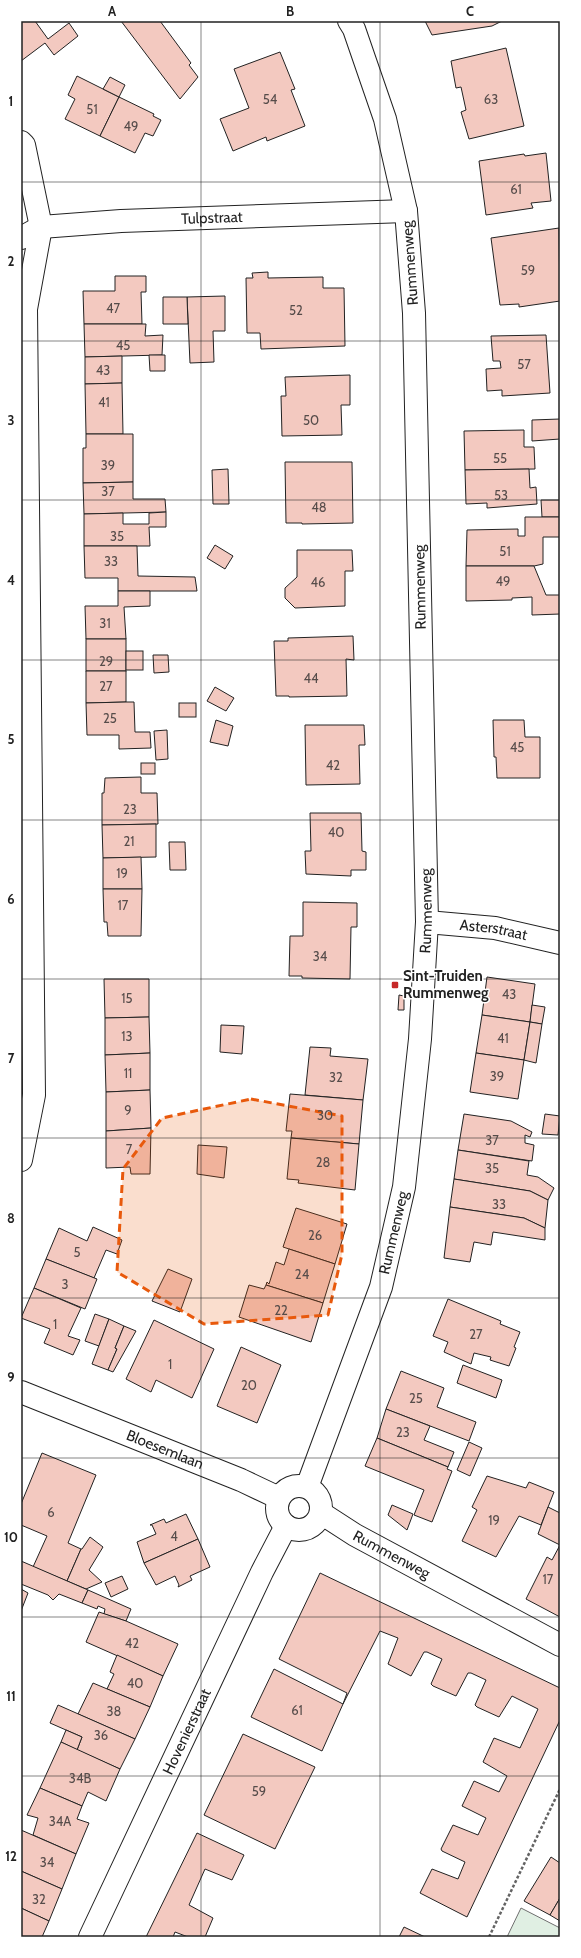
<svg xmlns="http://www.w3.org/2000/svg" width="581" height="1958" font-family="Cabin,sans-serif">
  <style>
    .green { fill: #e0efe3; stroke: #6f6f6f }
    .building { fill: #f3c9c0; stroke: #222 }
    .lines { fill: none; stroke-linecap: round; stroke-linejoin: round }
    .street-casing { stroke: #222; stroke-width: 24 }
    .path { stroke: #646464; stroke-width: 2.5; stroke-dasharray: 3 2; stroke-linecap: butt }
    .street { stroke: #fff; stroke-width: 22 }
    .marked { fill: #e8590c; fill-opacity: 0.2; stroke: #e8590c; stroke-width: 3; stroke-dasharray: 8 5; stroke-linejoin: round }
    .grid { fill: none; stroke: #222; stroke-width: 1; stroke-opacity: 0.55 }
    .poi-dot { fill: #c62828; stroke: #fff; stroke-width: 1.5 }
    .labels { text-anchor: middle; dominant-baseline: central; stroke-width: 3; stroke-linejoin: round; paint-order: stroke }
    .number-label { font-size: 13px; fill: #564c4a }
    .street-label { font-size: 15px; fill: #222; stroke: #fff }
    .poi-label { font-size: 15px; font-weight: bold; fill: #222; stroke: #fff; text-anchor: start }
    .neatline { fill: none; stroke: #222; stroke-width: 1.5 }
    .grid-label { font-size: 13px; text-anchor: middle; font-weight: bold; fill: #222 }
  </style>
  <rect width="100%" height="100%" fill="#fff"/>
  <polygon class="green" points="521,1908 560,1928 560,1937 507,1937"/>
  <g class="building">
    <polygon points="21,21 35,21 48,39 69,23 78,36 54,55 45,43 21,61"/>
    <polygon points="121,21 160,21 191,63 189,65 198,77 180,99"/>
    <polygon points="425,21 502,21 492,26 432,35"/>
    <polygon points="506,48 524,126 469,139 461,112 466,110 461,87 456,88 451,61"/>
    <polygon points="280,52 295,89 291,90 305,126 267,141 266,137 233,151 220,119 249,108 234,69"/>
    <polygon points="77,76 119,97 100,136 65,119 75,99 68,95"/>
    <polygon points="110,77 125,85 119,97 103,89"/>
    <polygon points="119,97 154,114 153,116 161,120 153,136 145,133 135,153 100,136"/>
    <polygon points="546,153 551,201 531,203 533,208 486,215 479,161 524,154 525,156"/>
    <polygon points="559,228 560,301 519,307 519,304 500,305 491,238"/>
    <polygon points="268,272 268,278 323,277 323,288 344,288 345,346 261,349 260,333 247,333 246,278 253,278 252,273"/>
    <polygon points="115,276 146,276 146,292 141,292 142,324 84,324 83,291 115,291"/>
    <polygon points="225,296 225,331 213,331 214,362 190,363 187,297"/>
    <polygon points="163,297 187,297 188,324 163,324"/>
    <polygon points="84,324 146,324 145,336 163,335 162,355 85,357"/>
    <polygon points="546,335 550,393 502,396 502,390 487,391 486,369 501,368 500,361 493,361 491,336"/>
    <polygon points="149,355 165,355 165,371 150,371"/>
    <polygon points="122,356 122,383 85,384 85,357"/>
    <polygon points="350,375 350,405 341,405 342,435 282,436 281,396 286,396 285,377"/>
    <polygon points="122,383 123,434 86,434 85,384"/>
    <polygon points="560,419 560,439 532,441 532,420"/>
    <polygon points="524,430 524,447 534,447 535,469 465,470 464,431"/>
    <polygon points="86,434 133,434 133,482 83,483 83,448 86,448"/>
    <polygon points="285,462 352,462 353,523 302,524 302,523 286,523"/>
    <polygon points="228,469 229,504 213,504 212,470"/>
    <polygon points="529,469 530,488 536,487 537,504 487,508 487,503 466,504 465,470"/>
    <polygon points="133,482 133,499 165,499 166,512 84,514 83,483"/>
    <polygon points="541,500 560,500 560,517 542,517"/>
    <polygon points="166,512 166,527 149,527 150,546 84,546 84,514 123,513 123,524 149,524 149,513"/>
    <polygon points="525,517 560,517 560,537 543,537 543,564 534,566 466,566 467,530 518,529 518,536 525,536"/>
    <polygon points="215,545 233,556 225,569 207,558"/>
    <polygon points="84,546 137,546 138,576 195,577 197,591 118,591 118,578 85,578"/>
    <polygon points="297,550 352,550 353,571 345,571 345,606 295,608 285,598 285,588 297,577"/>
    <polygon points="466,566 534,566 546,595 560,595 560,614 532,615 532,597 512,598 512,600 466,601"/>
    <polygon points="118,591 150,591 150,606 124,607 126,639 86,639 85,606 118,606"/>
    <polygon points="353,636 354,660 346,659 347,696 289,697 289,696 276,696 274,641 288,641 288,638"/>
    <rect x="86" y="639" width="40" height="32"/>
    <rect x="126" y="651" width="17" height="19"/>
    <polygon points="153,655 168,655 169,672 154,673"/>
    <polygon points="86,671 126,671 126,702 86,703"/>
    <polygon points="215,687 234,698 226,711 207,701"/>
    <polygon points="126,702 134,702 135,732 150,732 151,748 119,749 119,735 87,735 86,703"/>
    <rect x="179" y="703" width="17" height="14"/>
    <polygon points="216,720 233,726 228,746 210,742"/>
    <polygon points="493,720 524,720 525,737 540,737 540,778 497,778 496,757 494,757"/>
    <polygon points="305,725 364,725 365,745 359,745 360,784 306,785"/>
    <polygon points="167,730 168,759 156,760 154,731"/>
    <rect x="141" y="763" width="14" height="11"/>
    <polygon points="141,777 141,793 157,793 158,824 102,825 102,793 104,793 105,778"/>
    <polygon points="310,813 361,813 362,851 366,852 366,870 351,870 351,876 306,874 305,851 311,851"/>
    <polygon points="156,824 156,857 103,858 102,825"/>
    <polygon points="169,842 185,842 186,870 170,870"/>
    <polygon points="141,857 142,889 103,889 103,858"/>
    <polygon points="103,889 142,889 141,936 108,936 107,922 104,922"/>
    <polygon points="303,902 357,903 357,927 351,927 350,979 302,978 302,976 289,976 290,936 303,936"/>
    <polygon points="487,977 535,984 530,1022 482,1015"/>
    <polygon points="104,979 149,979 149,1017 105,1018"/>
    <polygon points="399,995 404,996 404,1010 398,1010"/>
    <polygon points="532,1005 545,1007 542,1024 530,1022"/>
    <polygon points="482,1015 530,1022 524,1060 476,1053"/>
    <polygon points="149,1017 150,1053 105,1055 105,1018"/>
    <polygon points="530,1022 542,1024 536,1063 524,1060"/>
    <polygon points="221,1025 244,1026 242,1054 220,1052"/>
    <polygon points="310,1047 331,1048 330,1056 368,1059 363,1100 305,1095"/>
    <polygon points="150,1053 150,1090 106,1092 105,1055"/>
    <polygon points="476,1053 524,1060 518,1099 470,1092"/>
    <polygon points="150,1090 151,1128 106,1131 106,1092"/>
    <polygon points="290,1094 363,1100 359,1144 291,1138 292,1131 286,1131"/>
    <polygon points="464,1114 511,1121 532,1132 530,1137 525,1135 525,1143 534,1145 532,1161 458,1150"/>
    <polygon points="545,1114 560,1116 558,1135 542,1134"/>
    <polygon points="151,1128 150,1174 131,1174 130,1167 106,1168 106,1131"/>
    <polygon points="291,1138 359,1144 355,1190 298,1183 299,1180 287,1179"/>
    <polygon points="198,1145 227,1147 224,1178 197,1174"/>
    <polygon points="458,1150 529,1161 527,1175 538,1177 554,1188 548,1200 530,1191 454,1179"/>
    <polygon points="454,1179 530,1191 548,1200 545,1228 524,1218 450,1207"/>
    <polygon points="450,1207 524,1218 545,1228 545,1240 493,1232 491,1245 474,1242 470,1262 444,1258"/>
    <polygon points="296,1208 347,1224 335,1264 283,1247"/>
    <polygon points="93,1227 122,1240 117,1254 106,1250 94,1278 46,1259 59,1228 87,1241"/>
    <polygon points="289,1249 335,1264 323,1303 266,1285 267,1282 269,1284 276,1262 284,1265"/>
    <polygon points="46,1259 97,1279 85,1309 34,1288"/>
    <polygon points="168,1269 192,1279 180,1312 152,1301"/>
    <polygon points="249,1285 264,1289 266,1285 323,1303 311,1342 239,1317"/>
    <polygon points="34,1288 81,1308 68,1336 80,1340 73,1355 44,1343 50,1329 21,1318"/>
    <polygon points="448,1299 501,1321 500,1324 520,1332 514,1347 516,1348 509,1366 490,1360 491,1357 474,1353 471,1364 444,1352 448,1342 433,1336"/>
    <polygon points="95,1314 109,1319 99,1346 85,1341"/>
    <polygon points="109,1319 124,1326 115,1348 117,1349 108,1370 92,1364"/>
    <polygon points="154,1320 214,1349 192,1398 156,1380 151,1392 126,1379"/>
    <polygon points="124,1326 136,1331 113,1372 108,1370 117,1349 115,1348"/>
    <polygon points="241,1347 281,1365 257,1423 217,1406"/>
    <polygon points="463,1365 502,1380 496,1398 457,1383"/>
    <polygon points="401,1371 444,1388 437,1407 476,1422 469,1441 386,1409"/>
    <polygon points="386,1409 430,1426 424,1440 454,1452 448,1467 377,1438"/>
    <polygon points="377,1438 448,1467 447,1469 452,1471 432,1522 414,1515 424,1490 365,1466"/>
    <polygon points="469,1442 482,1448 470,1476 457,1470"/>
    <polygon points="42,1453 96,1475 68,1543 81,1549 67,1581 33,1567 47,1536 21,1525 21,1504"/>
    <polygon points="487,1476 526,1488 529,1482 554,1492 541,1525 519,1516 496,1557 462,1541 477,1510 472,1507"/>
    <polygon points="392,1505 413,1514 407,1530 388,1515"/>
    <polygon points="548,1507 560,1513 560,1545 538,1534"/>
    <polygon points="186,1514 198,1539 144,1563 137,1542 156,1534 152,1525 150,1525 164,1519 166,1523"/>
    <polygon points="90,1537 103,1547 89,1570 102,1582 86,1589 67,1581 81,1549 82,1549"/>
    <polygon points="198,1539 210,1567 190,1576 192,1580 178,1587 179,1585 175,1576 156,1585 144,1563"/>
    <polygon points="560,1545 560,1617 526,1599 547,1557 552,1560"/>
    <polygon points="21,1561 88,1590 82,1603 59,1594 53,1600 48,1595 21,1584"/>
    <polygon points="320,1573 560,1688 560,1720 467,1917 420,1893 432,1869 458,1879 465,1862 442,1851 441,1849 453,1825 478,1835 486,1818 462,1806 474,1781 499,1792 507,1776 483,1762 494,1738 520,1748 538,1709 512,1696 499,1717 477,1707 475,1705 486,1680 471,1673 468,1673 456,1696 433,1686 431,1684 442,1659 427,1652 424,1652 411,1676 388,1664 398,1638 380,1631 343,1704 347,1693 279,1659"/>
    <polygon points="122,1576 128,1589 111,1597 105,1583"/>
    <polygon points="21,1589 28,1593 21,1611"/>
    <polygon points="88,1590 131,1609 126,1621 104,1614 105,1609 98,1606 97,1609 82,1603"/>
    <polygon points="99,1612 126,1621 178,1644 163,1676 86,1642"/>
    <polygon points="117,1655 163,1676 150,1707 107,1689 114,1674 110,1672"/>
    <polygon points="274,1669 343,1704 322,1751 251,1717"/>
    <polygon points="93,1683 150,1707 135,1739 78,1714"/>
    <polygon points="58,1705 135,1739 120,1769 77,1750 82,1737 50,1723"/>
    <polygon points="66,1730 82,1737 77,1750 61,1742"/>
    <polygon points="243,1734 315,1767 275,1849 204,1815"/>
    <polygon points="61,1742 120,1769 106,1801 88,1792 82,1806 40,1788"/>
    <polygon points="40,1788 82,1806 77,1819 89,1823 76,1854 33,1835 38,1818 27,1815"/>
    <polygon points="21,1830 76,1854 62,1889 21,1871"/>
    <polygon points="197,1833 244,1855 232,1880 205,1869 189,1905 213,1918 205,1937 188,1937 175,1932 173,1937 146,1937"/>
    <polygon points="551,1857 560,1863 560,1898 550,1915 524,1901"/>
    <polygon points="21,1871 62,1889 49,1921 21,1908"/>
    <polygon points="560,1898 560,1921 550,1915"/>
    <polygon points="21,1908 49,1921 42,1937 21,1937"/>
    <polygon points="404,1927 425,1937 399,1937"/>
  </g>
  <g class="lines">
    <g class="street-casing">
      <g id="street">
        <polyline points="21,142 24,145 41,227 26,309 34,1095 21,1160"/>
        <path id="s1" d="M21 238 41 227 121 221 406 211"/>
        <path id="s2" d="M427 922 495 928 560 943"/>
        <path id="s3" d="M21 1392 241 1480 279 1498"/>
        <circle cx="299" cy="1508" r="22"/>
        <path id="s4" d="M307 1487 381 1287 404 1187 420 1039 427 922 414 313 406 211 385 119 354 29 349 21"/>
        <path id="s5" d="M321 1513 355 1535 560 1645"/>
        <path id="s6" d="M90 1937 262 1572 286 1526"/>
      </g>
    </g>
    <polyline class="path" points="489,1937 560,1789"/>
    <use href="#street" class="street"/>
  </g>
  <path class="marked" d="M251 1099 342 1116V1254L328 1315 204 1324 117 1272 123 1169 162 1118Z"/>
  <path class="grid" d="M201 21V1937M380 21V1937M21 182H560M21 341H560M21 500H560M21 660H560M21 820H560M21 979H560M21 1138H560M21 1298H560M21 1458H560M21 1617H560M21 1776H560"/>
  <rect class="poi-dot" x="391" y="981" width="8" height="8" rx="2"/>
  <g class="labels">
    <g class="number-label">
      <text x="270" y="99">54</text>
      <text x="491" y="99">63</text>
      <text x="92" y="109">51</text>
      <text x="131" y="126">49</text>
      <text x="516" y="189">61</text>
      <text x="528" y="270">59</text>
      <text x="113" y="308">47</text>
      <text x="296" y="310">52</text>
      <text x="123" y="345">45</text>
      <text x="524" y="364">57</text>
      <text x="103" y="370">43</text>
      <text x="104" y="402">41</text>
      <text x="311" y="420">50</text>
      <text x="500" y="458">55</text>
      <text x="108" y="465">39</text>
      <text x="108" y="491">37</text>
      <text x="501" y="495">53</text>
      <text x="319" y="507">48</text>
      <text x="117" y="536">35</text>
      <text x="505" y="551">51</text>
      <text x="111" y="561">33</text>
      <text x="503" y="581">49</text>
      <text x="318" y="582">46</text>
      <text x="105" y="623">31</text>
      <text x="106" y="661">29</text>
      <text x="311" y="678">44</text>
      <text x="106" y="686">27</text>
      <text x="110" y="718">25</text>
      <text x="517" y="747">45</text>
      <text x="333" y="765">42</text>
      <text x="130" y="809">23</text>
      <text x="336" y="832">40</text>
      <text x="129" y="841">21</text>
      <text x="122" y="873">19</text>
      <text x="123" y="905">17</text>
      <text x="320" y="956">34</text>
      <text x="509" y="994">43</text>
      <text x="127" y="998">15</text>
      <text x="127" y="1036">13</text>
      <text x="503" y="1038">41</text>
      <text x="128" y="1073">11</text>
      <text x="497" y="1076">39</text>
      <text x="336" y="1077">32</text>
      <text x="128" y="1110">9</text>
      <text x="325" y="1115">30</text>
      <text x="492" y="1140">37</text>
      <text x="129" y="1149">7</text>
      <text x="323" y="1162">28</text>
      <text x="492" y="1168">35</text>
      <text x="499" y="1204">33</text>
      <text x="315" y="1235">26</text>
      <text x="77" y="1252">5</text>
      <text x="302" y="1274">24</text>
      <text x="65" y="1284">3</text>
      <text x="281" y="1310">22</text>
      <text x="55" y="1324">1</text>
      <text x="476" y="1334">27</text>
      <text x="170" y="1364">1</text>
      <text x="249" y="1385">20</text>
      <text x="416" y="1398">25</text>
      <text x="403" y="1432">23</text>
      <text x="51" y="1512">6</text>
      <text x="494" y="1520">19</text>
      <text x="174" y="1536">4</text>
      <text x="548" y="1579">17</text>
      <text x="132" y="1643">42</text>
      <text x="135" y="1683">40</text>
      <text x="297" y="1710">61</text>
      <text x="114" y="1711">38</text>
      <text x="101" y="1735">36</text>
      <text x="80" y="1778">34B</text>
      <text x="259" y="1791">59</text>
      <text x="60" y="1821">34A</text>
      <text x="47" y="1862">34</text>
      <text x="39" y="1899">32</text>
    </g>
    <g class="street-label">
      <text stroke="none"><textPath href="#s1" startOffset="194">Tulpstraat</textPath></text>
      <text transform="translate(410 263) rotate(-94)">Rummenweg</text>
      <text transform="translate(420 587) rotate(-91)">Rummenweg</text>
      <text stroke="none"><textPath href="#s4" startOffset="593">Rummenweg</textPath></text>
      <text stroke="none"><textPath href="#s2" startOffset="67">Asterstraat</textPath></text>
      <text stroke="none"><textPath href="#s4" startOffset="269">Rummenweg</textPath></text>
      <text stroke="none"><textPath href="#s3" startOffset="155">Bloesemlaan</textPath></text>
      <text stroke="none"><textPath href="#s5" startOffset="82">Rummenweg</textPath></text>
      <text stroke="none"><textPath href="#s6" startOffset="227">Hovenierstraat</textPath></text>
    </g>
    <g class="poi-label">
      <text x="403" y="976">Sint-Truiden<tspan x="403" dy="17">Rummenweg</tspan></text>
    </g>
  </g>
  <rect width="581" height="1958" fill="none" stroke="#ffffff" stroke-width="44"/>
  <rect x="22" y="22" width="537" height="1914" class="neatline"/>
  <g class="grid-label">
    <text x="112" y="16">A</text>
    <text x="290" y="16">B</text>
    <text x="470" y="16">C</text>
    <text x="11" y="106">1</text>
    <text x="11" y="266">2</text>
    <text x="11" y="425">3</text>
    <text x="11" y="585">4</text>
    <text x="11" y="744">5</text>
    <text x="11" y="904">6</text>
    <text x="11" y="1063">7</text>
    <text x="11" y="1223">8</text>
    <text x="11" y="1382">9</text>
    <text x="11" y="1542">10</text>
    <text x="11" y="1701">11</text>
    <text x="11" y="1861">12</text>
  </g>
</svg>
